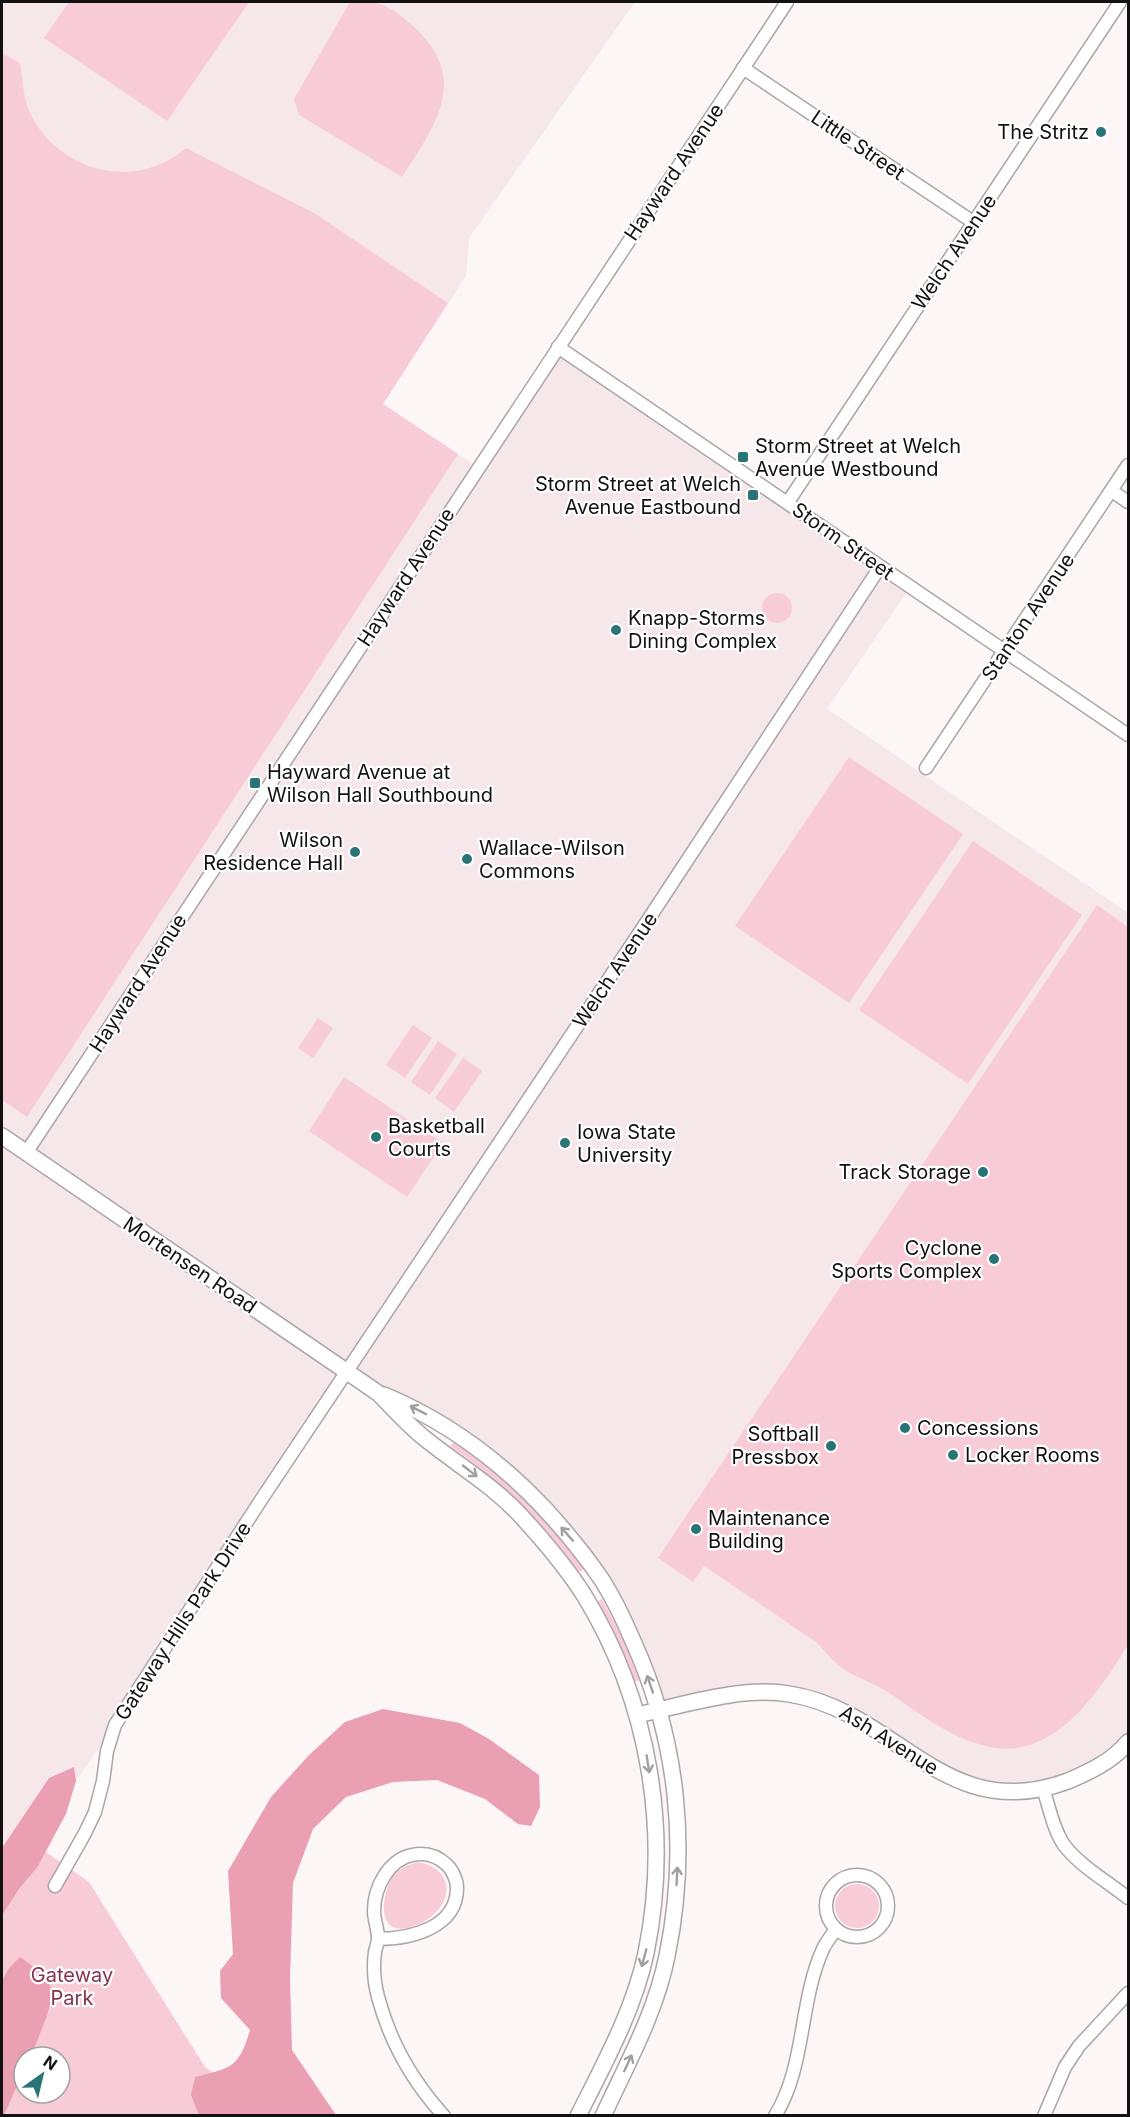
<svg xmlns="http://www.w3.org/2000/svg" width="1130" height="2117" font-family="Inter,sans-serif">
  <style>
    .built { fill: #f6e7eb }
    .green { fill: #f8ccd7; fill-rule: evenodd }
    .forest { fill: #ea9fb3 }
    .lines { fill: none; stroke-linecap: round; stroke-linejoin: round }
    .minor-casing { stroke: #aba5a7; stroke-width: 15 }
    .tertiary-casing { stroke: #aba5a7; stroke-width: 18 }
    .minor { stroke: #fff; stroke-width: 12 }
    .tertiary { stroke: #fff; stroke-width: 15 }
    .oneway { stroke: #a1a0a0 }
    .poi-dot { fill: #297476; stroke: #fff; stroke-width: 2 }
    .labels { text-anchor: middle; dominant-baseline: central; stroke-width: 4.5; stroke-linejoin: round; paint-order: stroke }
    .poi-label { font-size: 20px; fill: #131111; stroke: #fff; text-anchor: start }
    .street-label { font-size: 20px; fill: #131111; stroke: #fff }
    .park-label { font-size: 20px; fill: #893250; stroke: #fff }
  </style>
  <rect width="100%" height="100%" fill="#fcf6f7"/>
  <polygon class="built" points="2,2 635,2 469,238 466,276 383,404 478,467 558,347 910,587 827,709 1128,913 1128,1742 1059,1784 983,1788 857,1718 790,1694 660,1710 602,1580 505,1469 347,1372 115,1725 2,1886"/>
  <g class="green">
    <polygon points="69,2 249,2 167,121 44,38"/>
    <path d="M350 2C382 1 389 5 413 26 471 78 436 125 402 177L299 115 294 99Z"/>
    <path d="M2 53 20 63C23 81 23 101 32 117 62 173 137 191 186 148L314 213 448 303 383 404 458 454 27 1117 2 1100Z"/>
    <circle cx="777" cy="608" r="15"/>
    <polygon points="849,757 963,834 849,1003 735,926"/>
    <polygon points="973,841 1082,915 968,1084 859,1010"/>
    <path d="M1097 905 1128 927V1645C1098 1693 1053 1763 986 1746 952 1738 922 1716 894 1696 880 1686 865 1681 850 1673 836 1666 827 1653 816 1642L704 1566 693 1582 658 1558Z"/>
    <polygon points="318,1018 333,1028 313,1058 298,1048"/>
    <polygon points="413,1025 432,1038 405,1078 386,1065"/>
    <polygon points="438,1041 457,1054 430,1095 411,1082"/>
    <polygon points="463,1058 482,1071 454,1112 435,1098"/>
    <polygon points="344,1077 443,1143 407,1197 309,1131"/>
    <path d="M455 1441C504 1476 549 1519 584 1569L578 1573C544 1523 500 1481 450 1446Z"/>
    <polygon points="602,1599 623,1639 640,1680 634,1682 617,1641 597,1602"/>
    <path d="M33 1843 89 1882 205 2067 279 2115 2 2116V1886ZM24 2057H60V2093H24Z"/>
    <path d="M417 1862C428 1864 437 1867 443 1877 461 1908 405 1941 389 1924 379 1914 386 1886 393 1876 399 1869 408 1865 417 1862Z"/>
    <circle cx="857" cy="1906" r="22"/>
  </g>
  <g class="forest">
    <path d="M383 1709 460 1723 489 1739 539 1775 540 1807 531 1826 518 1824 485 1799 437 1780 393 1782 346 1797 313 1829 293 1883 290 1979 292 2050 336 2115H199L191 2095 195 2077C231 2068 239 2068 250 2030L221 1998 220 1971 233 1954 228 1871 271 1797 309 1755 345 1722Z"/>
    <polygon points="74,1767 76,1781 66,1814 38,1866 19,1889 2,1915 2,1848 49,1778"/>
    <polygon points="20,1957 38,1970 54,1991 46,2018 31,2057 24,2057 24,2070 4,2115 2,2115 2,1981 9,1968"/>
  </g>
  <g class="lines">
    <g class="minor-casing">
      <g id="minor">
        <polyline points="743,68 973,222"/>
        <polyline points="558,347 1128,735"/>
        <polyline points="1112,491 1128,502"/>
        <polyline points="788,502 1120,2"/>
        <polyline points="926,768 1128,465"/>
        <polyline points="26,1153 787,2"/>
        <path d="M1043 1788C1049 1806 1053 1829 1064 1845 1080 1866 1108 1882 1128 1898"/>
        <circle cx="857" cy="1906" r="31"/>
        <polyline points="55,1886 85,1833 95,1812 103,1781 107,1751 115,1725 261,1500 646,923 880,567"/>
        <path d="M378 1939C410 1939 457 1928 457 1888 457 1880 452 1869 446 1864 436 1855 425 1852 412 1855 388 1860 374 1888 374 1911 374 1920 378 1929 378 1938 378 1943 376 1947 375 1952 373 1967 374 1982 378 1997 390 2042 413 2082 444 2116"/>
        <path d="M775 2116C806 2066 799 2001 823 1949 826 1942 832 1935 836 1929"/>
        <polyline points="1044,2116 1065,2067 1079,2046 1128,1993"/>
      </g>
    </g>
    <g class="tertiary-casing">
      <g id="tertiary">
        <path d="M2 1136 378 1393C393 1408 407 1424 423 1437 456 1464 493 1485 522 1517 544 1541 566 1567 584 1595 649 1701 671 1831 646 1953 634 2010 604 2064 578 2116"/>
        <path d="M384 1395C446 1421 499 1460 545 1509 566 1532 585 1555 602 1580 614 1599 624 1620 633 1641 678 1740 689 1849 667 1956 656 2012 627 2064 603 2116"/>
        <path d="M637 1715C684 1705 742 1686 789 1694 898 1711 944 1827 1068 1781 1089 1772 1113 1761 1128 1742"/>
      </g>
    </g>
    <use href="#minor" class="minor"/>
    <use href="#tertiary" class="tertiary"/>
  </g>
  <defs><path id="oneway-shaft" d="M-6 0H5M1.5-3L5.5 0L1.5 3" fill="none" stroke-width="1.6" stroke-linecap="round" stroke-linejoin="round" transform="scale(1.5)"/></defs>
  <g class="oneway">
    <use href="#oneway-shaft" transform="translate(418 1410) rotate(-153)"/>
    <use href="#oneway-shaft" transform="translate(470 1471) rotate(38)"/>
    <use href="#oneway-shaft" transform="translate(567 1534) rotate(-131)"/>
    <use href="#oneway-shaft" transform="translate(650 1684) rotate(-109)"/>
    <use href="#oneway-shaft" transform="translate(648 1764) rotate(81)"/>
    <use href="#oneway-shaft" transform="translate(677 1876) rotate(-87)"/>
    <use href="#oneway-shaft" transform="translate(644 1958) rotate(105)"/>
    <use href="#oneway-shaft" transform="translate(628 2063) rotate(-65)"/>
  </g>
  <g class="poi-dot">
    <circle cx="1101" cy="132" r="6"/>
    <rect x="737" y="451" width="12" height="12" rx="3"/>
    <rect x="747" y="489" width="12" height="12" rx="3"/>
    <circle cx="616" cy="630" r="6"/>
    <rect x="249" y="777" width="12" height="12" rx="3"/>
    <circle cx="355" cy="852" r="6"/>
    <circle cx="467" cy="859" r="6"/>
    <circle cx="376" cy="1137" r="6"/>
    <circle cx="565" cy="1143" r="6"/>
    <circle cx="983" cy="1172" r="6"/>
    <circle cx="994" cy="1259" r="6"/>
    <circle cx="905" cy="1428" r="6"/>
    <circle cx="831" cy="1446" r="6"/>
    <circle cx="953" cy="1455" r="6"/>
    <circle cx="696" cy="1529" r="6"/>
  </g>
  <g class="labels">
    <g class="poi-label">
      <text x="1089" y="132" text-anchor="end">The Stritz</text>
      <text x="755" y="446">Storm Street at Welch<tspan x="755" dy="23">Avenue Westbound</tspan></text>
      <text x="741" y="484" text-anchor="end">Storm Street at Welch<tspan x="741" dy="23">Avenue Eastbound</tspan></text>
      <text x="628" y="618">Knapp-Storms<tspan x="628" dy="23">Dining Complex</tspan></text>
      <text x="267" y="772">Hayward Avenue at<tspan x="267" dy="23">Wilson Hall Southbound</tspan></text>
      <text x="343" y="840" text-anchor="end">Wilson<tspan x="343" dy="23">Residence Hall</tspan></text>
      <text x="479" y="848">Wallace-Wilson<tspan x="479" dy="23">Commons</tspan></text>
      <text x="388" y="1126">Basketball<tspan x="388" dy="23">Courts</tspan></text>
      <text x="577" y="1132">Iowa State<tspan x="577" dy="23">University</tspan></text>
      <text x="971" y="1172" text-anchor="end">Track Storage</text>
      <text x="982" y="1248" text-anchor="end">Cyclone<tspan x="982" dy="23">Sports Complex</tspan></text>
      <text x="917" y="1428">Concessions</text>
      <text x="819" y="1434" text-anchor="end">Softball<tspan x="819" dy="23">Pressbox</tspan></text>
      <text x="965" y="1455">Locker Rooms</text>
      <text x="708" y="1518">Maintenance<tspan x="708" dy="23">Building</tspan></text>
    </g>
    <g class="street-label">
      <text transform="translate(858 145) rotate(34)">Little Street</text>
      <text transform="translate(674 172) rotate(-56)">Hayward Avenue</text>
      <text transform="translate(954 252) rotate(-56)">Welch Avenue</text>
      <text transform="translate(843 541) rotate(35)">Storm Street</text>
      <text transform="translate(406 577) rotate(-57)">Hayward Avenue</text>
      <text transform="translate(1028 617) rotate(-56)">Stanton Avenue</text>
      <text transform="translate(615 970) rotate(-56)">Welch Avenue</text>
      <text transform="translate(138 983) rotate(-57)">Hayward Avenue</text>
      <text transform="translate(190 1265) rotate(34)">Mortensen Road</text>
      <text transform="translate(183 1621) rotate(-57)">Gateway Hills Park Drive</text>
      <text transform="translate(889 1740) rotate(32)">Ash Avenue</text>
    </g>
    <g class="park-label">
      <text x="72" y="1975">Gateway<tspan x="72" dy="23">Park</tspan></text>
    </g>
  </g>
  <rect width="1130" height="2117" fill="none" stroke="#131111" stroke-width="6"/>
  <g transform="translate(42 2075) rotate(34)"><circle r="28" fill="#ffffff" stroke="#a1a0a0" stroke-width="1.5"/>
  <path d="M0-4.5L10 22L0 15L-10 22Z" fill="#297476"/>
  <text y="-9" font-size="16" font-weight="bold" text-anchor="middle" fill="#131111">N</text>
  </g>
</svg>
